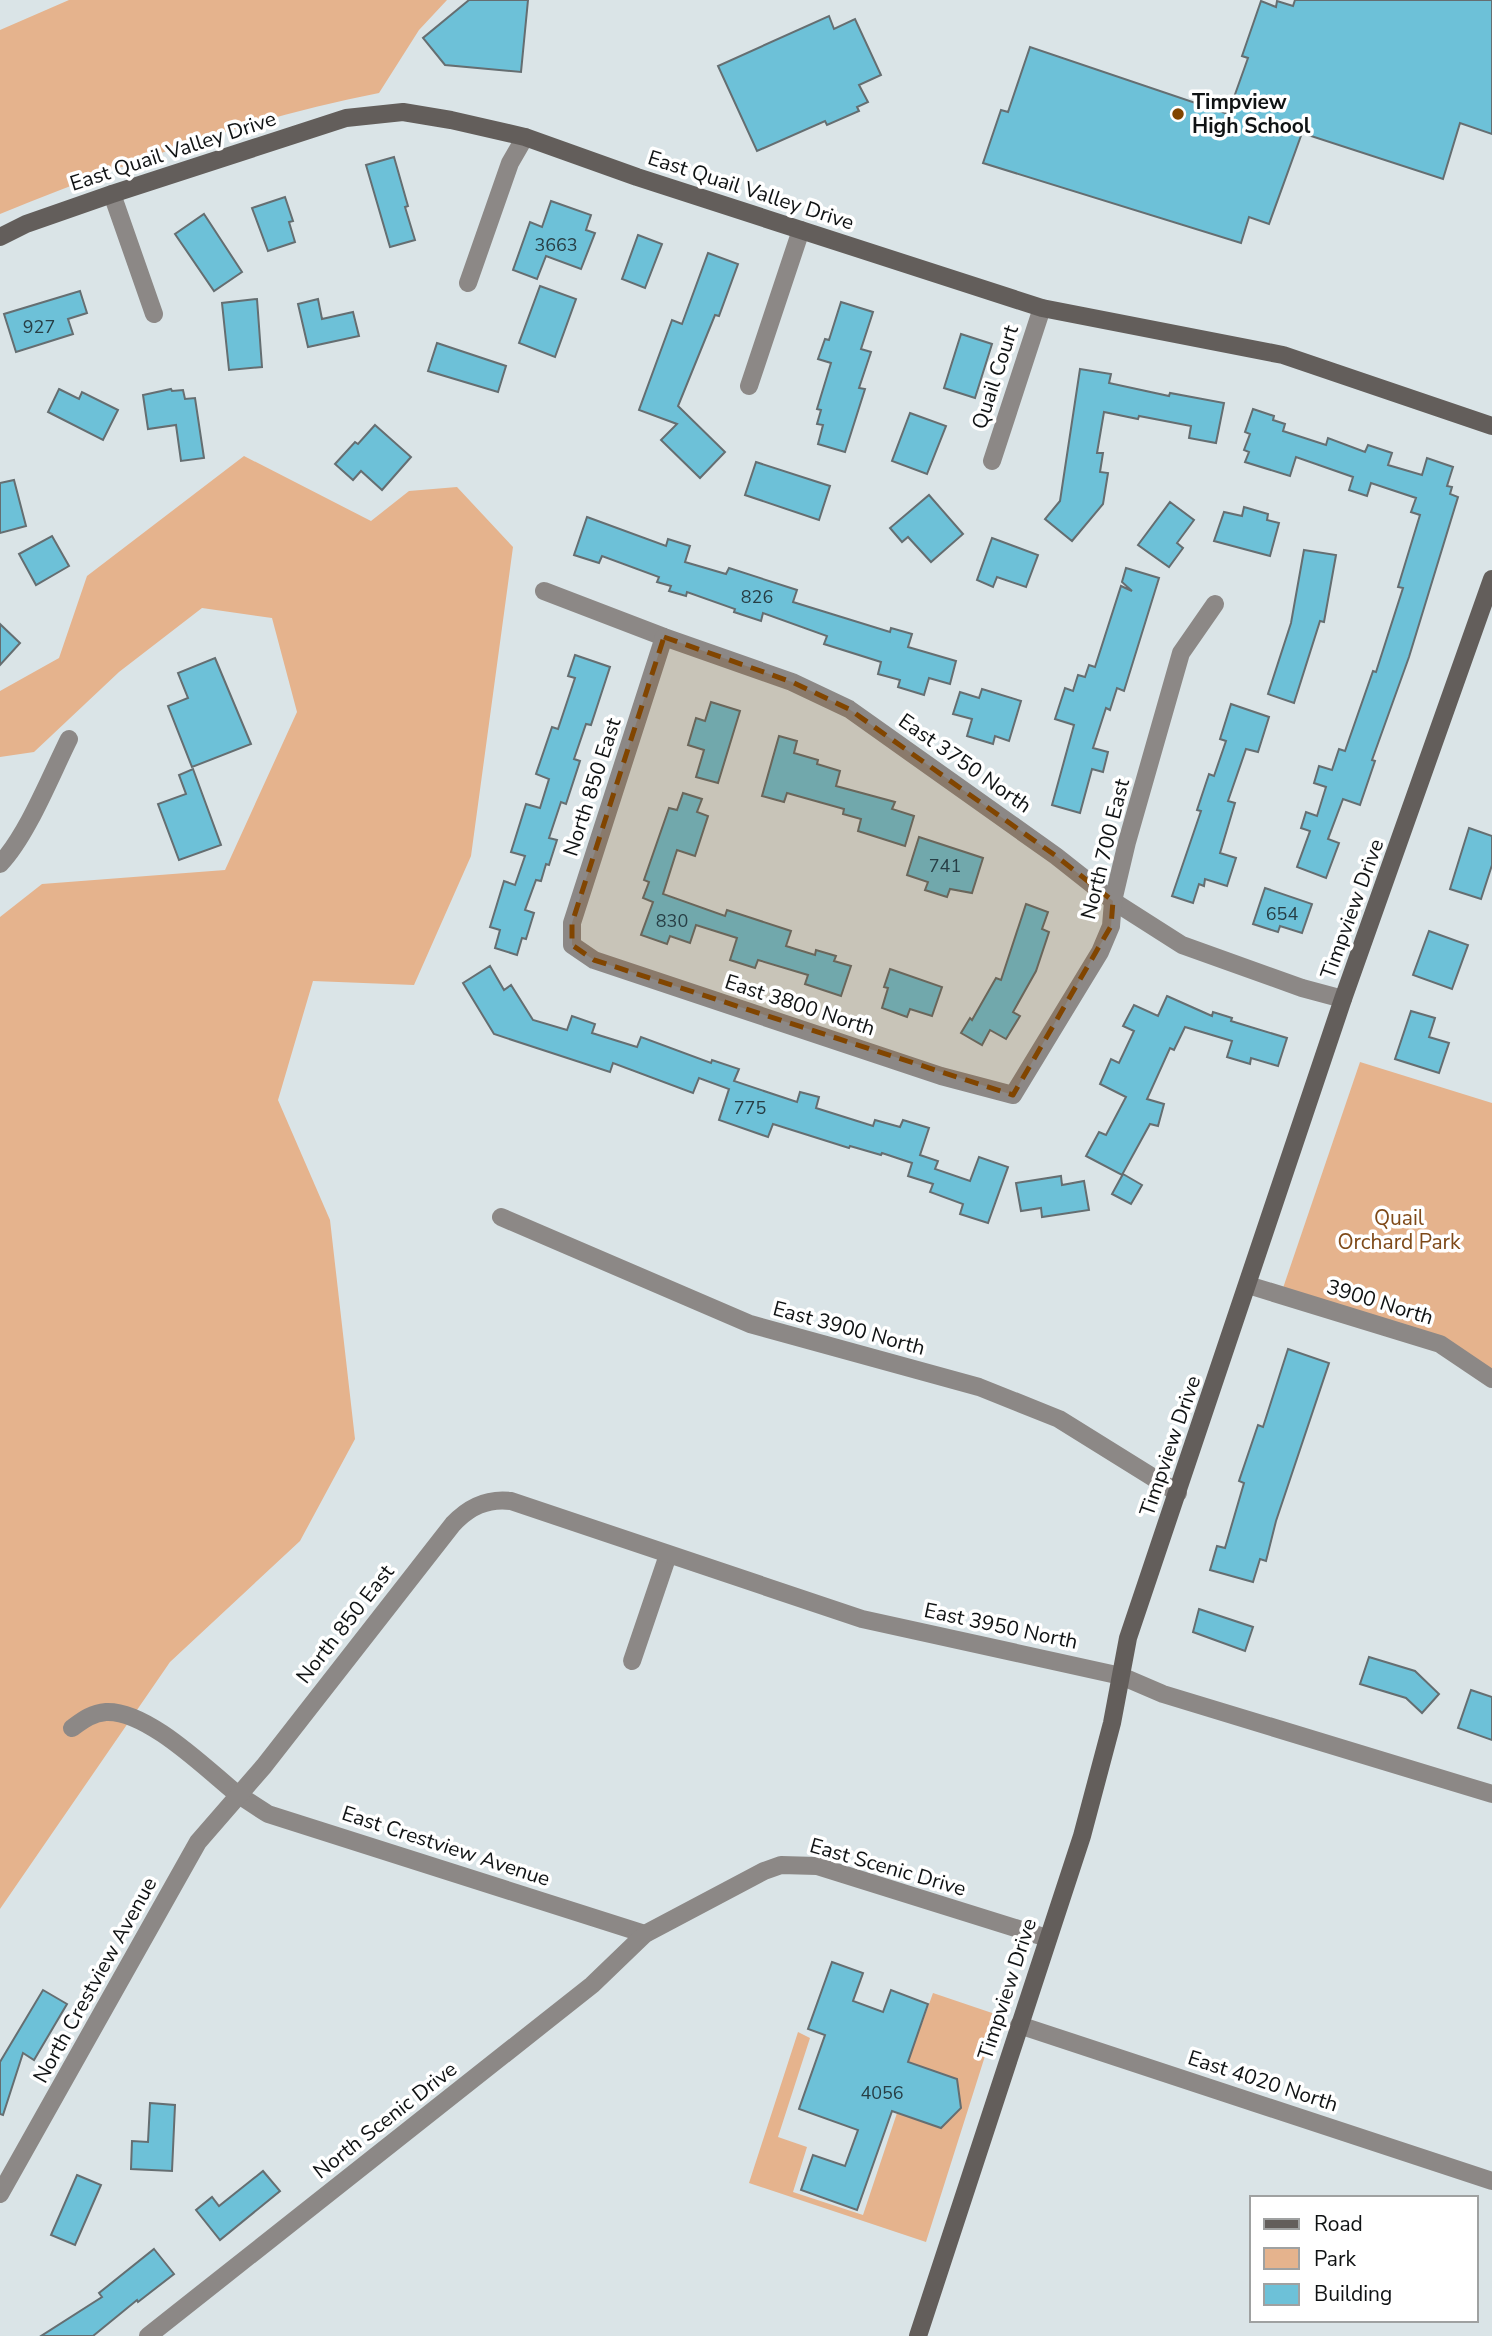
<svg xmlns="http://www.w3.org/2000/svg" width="1492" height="2336" font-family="'Nunito Sans',sans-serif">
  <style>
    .green { fill: #e5b38d }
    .building { fill: #6dc1d8; stroke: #656e71; stroke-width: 2 }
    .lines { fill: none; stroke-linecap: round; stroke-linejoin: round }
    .street { stroke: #8c8886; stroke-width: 18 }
    .secondary { stroke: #635e5b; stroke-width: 18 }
    .marked { fill: #814500; fill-opacity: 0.2; stroke: #814500; stroke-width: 5; stroke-dasharray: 14 9; stroke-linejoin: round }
    .poi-dot { fill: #814500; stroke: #fff; stroke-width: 2.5 }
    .labels { text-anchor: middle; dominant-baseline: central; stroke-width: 7; stroke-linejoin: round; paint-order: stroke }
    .number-label { font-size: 18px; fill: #273e45 }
    .poi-label { font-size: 21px; font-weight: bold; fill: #101314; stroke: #fff; text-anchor: start }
    .street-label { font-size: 21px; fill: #101314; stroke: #fff }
    .park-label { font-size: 21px; fill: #7e4918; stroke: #fff }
  </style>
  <rect width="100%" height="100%" fill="#dae4e7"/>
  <g class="green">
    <path d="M69 0H447L419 30 379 93C251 118 120 165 0 214V30Z"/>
    <polygon points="244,456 371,521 409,491 457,487 513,547 471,856 414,985 313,981 278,1100 330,1220 355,1439 300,1541 170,1662 0,1909 0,917 42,884 225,870 297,712 272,618 202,608 119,672 34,752 0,757 0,691 59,658 87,576"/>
    <polygon points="1360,1062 1492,1103 1492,1373 1282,1291"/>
    <polygon points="933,1993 998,2015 926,2242 749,2183 798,2032 810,2038 778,2137 807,2147 793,2192 863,2215 897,2113 941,2128 961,2108 957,2079 908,2062"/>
  </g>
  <g class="building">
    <polygon points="469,0 528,0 521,72 445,65 423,38"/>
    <polygon points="1295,0 1492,0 1492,134 1460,123 1443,179 1302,133 1269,224 1249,217 1241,243 983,163 1001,110 1008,112 1030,47 1228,114 1248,58 1242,56 1261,1 1276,7 1277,1 1293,6"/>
    <polygon points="829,16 834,29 855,19 881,75 859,85 868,102 857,107 859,111 827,125 825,121 757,151 718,66"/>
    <polygon points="394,157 408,206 405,207 415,240 390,247 366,165"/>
    <polygon points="285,197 293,221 289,222 295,242 268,251 252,208"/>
    <polygon points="551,201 591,215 586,230 595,233 581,269 546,256 537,279 513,270 530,222 542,227"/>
    <polygon points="204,214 242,272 214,291 175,234"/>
    <polygon points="638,235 662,244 645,288 622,279"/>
    <polygon points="708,253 738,264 719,316 715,315 678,406 725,452 700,478 661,440 677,424 639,410 672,320 682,324"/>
    <polygon points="540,286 576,299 555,357 519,343"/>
    <polygon points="80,291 87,313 68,319 73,334 16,352 4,314"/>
    <polygon points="257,299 262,367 229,370 222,303"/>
    <polygon points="318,299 322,319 353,312 359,336 308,347 298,304"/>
    <polygon points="841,302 873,312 861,349 871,352 859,388 865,389 845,452 818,444 823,425 817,424 821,410 817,409 831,363 818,359 825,339 829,340"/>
    <polygon points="961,334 992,344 975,398 944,388"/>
    <polygon points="437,343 506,366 498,392 428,371"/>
    <polygon points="1080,369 1111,374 1109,383 1169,396 1170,393 1224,403 1216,443 1189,438 1191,426 1139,416 1138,419 1104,412 1097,453 1103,453 1100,472 1108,473 1103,504 1072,541 1045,519 1060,501"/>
    <polygon points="59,389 79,399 82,392 118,410 103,440 48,412"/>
    <polygon points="171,389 172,391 183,390 185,399 195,398 204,458 181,461 176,425 148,429 143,395"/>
    <polygon points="1253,409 1274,416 1273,420 1285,424 1283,431 1326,445 1328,438 1365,452 1368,445 1392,453 1388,465 1422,475 1427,458 1453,467 1447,486 1452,487 1450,494 1458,497 1409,657 1372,760 1375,761 1360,805 1343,799 1328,839 1339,843 1326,878 1297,867 1310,831 1301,828 1306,812 1317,816 1326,787 1314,783 1319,766 1332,770 1339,749 1345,751 1373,671 1376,672 1403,588 1398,587 1420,515 1411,512 1416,498 1371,483 1367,496 1349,490 1353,477 1296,457 1290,476 1245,462 1249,452 1244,450 1250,434 1245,432"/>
    <polygon points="910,413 946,426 927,474 892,461"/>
    <polygon points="375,425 411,457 382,490 361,471 353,480 335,464 355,442 358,444"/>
    <polygon points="756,462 830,486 819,520 745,495"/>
    <polygon points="14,480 26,526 0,533 0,483"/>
    <polygon points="929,495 963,534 931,562 908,537 902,542 890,528"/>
    <polygon points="1170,502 1194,520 1177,543 1183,548 1169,567 1138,545"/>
    <polygon points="1244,507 1268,514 1267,520 1279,523 1270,556 1214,541 1224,512 1242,516"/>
    <polygon points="587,517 666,546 668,539 690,546 685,562 726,574 729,568 797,590 793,602 890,632 891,628 912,634 908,647 956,661 950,684 929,678 924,695 898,687 900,680 878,674 881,662 824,644 827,636 763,613 761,621 734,612 735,609 687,592 686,596 669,591 671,586 657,582 659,577 602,556 599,563 574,555"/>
    <polygon points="52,536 69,566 36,585 19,554"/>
    <polygon points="992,538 1038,555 1026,587 997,577 993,587 977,580"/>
    <polygon points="1304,550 1336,555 1324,622 1320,621 1294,703 1268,694 1291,623"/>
    <polygon points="1126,568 1159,578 1124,691 1117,688 1110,710 1106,708 1093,748 1108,752 1103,772 1092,769 1080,813 1052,805 1074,725 1055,719 1065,688 1073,691 1078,675 1085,677 1089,665 1095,667 1121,586 1132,591 1122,582"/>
    <polygon points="0,624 20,643 0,665"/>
    <polygon points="575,655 610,667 591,725 586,724 574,759 580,761 566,804 561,802 549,838 557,840 549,865 546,864 541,881 536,880 525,910 534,913 526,939 522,938 517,955 495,948 500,930 490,927 504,881 515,885 525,856 511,852 526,804 540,808 549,779 536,774 552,727 558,729 575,678 568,676"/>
    <polygon points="215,658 251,744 192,767 168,706 188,698 178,673"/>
    <polygon points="982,689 1021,701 1009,741 995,736 993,744 967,736 972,719 953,714 960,692 979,698"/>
    <polygon points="711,702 740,711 718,783 696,777 704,750 688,745 696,718 705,721"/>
    <polygon points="1231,704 1269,717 1258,752 1246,749 1228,801 1235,803 1220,853 1236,858 1227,886 1205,879 1204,886 1199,884 1193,903 1172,896 1201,811 1197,810 1209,774 1214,776 1226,741 1220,739"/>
    <polygon points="779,736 797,741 794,753 818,760 817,764 840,771 836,786 895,802 892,809 914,816 905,846 858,831 861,819 843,814 844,809 787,793 784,802 762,796"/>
    <polygon points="193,769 221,845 179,860 158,804 186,794 179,775"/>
    <polygon points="683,793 702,799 697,812 708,816 695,856 677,850 663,894 725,916 727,910 791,931 786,946 815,955 816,950 836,956 834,961 851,966 841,996 805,984 808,975 758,960 755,968 730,960 737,938 696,925 690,943 670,936 667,944 641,935 653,902 643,898 649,882 644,880 669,808 677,810"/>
    <polygon points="1469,828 1492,836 1492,865 1481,899 1450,889"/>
    <polygon points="919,837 983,858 972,893 950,889 947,897 925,890 928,882 907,875"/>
    <polygon points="1265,888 1312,904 1302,933 1280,926 1278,932 1253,924"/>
    <polygon points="1026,904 1048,912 1042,929 1049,932 1036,971 1013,1012 1020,1016 1006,1039 990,1030 982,1045 961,1033 970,1018 972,1020 996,978 1001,980"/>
    <polygon points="1429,931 1468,945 1452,989 1413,975"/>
    <polygon points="490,966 504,990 511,985 533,1020 567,1030 572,1016 595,1024 592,1033 637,1047 641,1037 711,1063 712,1060 739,1069 734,1081 797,1102 800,1092 819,1097 816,1108 873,1126 875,1120 900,1127 903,1120 929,1128 920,1155 938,1161 935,1169 970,1181 979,1157 1008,1167 988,1223 960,1214 963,1204 930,1192 933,1184 908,1176 912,1163 882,1153 881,1155 850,1146 849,1148 773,1124 768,1137 719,1120 729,1089 699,1078 693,1093 613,1063 610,1072 494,1034 463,983"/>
    <polygon points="890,969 942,987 932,1016 910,1009 907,1017 882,1008 888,988 884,987"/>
    <polygon points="1167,996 1212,1016 1213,1012 1232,1018 1231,1021 1287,1038 1278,1066 1251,1058 1250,1064 1227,1057 1232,1041 1185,1027 1174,1050 1170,1048 1147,1099 1164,1104 1158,1126 1150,1124 1122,1175 1086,1156 1099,1132 1106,1135 1126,1097 1100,1084 1111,1059 1119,1063 1134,1031 1123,1026 1134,1005 1158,1016"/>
    <polygon points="1411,1011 1435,1018 1429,1037 1449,1043 1439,1073 1395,1059"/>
    <polygon points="1123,1174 1142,1185 1131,1204 1112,1194"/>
    <polygon points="1061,1176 1062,1185 1084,1181 1089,1210 1042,1217 1041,1208 1021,1211 1016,1183"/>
    <polygon points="1288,1349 1329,1363 1276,1521 1266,1561 1260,1559 1253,1582 1210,1570 1217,1546 1225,1548 1244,1483 1239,1481 1258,1425 1263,1427"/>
    <polygon points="1199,1609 1253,1627 1245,1651 1193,1632"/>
    <polygon points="1369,1657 1415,1671 1439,1694 1422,1713 1406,1698 1360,1684"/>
    <polygon points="1471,1690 1492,1697 1492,1740 1458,1728"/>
    <polygon points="832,1962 863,1973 853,2001 883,2012 891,1990 928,2004 908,2062 957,2079 961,2108 941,2128 892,2111 857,2210 801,2190 813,2155 845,2166 858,2130 799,2109 825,2035 808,2029"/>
    <polygon points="43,1990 67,2004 34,2060 23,2053 3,2115 0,2114 0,2062"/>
    <polygon points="150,2103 175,2105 172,2171 131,2169 132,2141 148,2142"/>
    <polygon points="263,2171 280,2191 220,2240 196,2210 212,2197 219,2206"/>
    <polygon points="77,2175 101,2185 75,2245 51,2235"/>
    <polygon points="154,2249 174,2274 138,2302 137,2300 93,2336 41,2336 102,2297 99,2293"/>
  </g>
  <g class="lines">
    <g class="street">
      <polyline points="112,194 154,314"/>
      <polyline points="468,283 510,163 525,137"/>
      <polyline points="749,386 801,230"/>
      <polyline points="992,461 1042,308"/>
      <polyline points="544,591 664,637 792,682 849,709 1056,856 1113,901 1182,945 1302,988 1343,999"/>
      <polyline points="664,637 572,923 572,945 594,960 941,1076 1013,1095 1100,952 1111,926 1113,901 1127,842 1181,653 1215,604"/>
      <path d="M0 864C27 836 51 775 69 739"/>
      <polyline points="501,1217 750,1324 979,1387 1059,1419 1178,1493"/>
      <polyline points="1248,1285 1440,1344 1492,1379"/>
      <polyline points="632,1661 668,1555"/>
      <path d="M72 1728C83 1720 92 1713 106 1712 147 1710 205 1768 236 1793 246 1800 257 1807 268 1814L645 1934"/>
      <polyline points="1019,2025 1492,2181"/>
      <path d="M0 2194 198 1842 264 1766 453 1524C469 1507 487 1498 511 1501L862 1619 1121 1676 1163 1694 1492 1794"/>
      <polyline points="148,2336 592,1985 645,1934 764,1871 781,1865 817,1866 1047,1938"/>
    </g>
    <g class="secondary">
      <polyline points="0,237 26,224 112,194 346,118 403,112 451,120 525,137 637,177 1042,308 1283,355 1492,426"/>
      <polyline points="918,2336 1082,1836 1112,1723 1128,1638 1343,999 1492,579"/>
    </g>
  </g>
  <path class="marked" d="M664 637 792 682 849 709 1056 856 1113 901 1111 926 1013 1095 594 960 572 945V923Z"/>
  <circle class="poi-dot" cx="1178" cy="114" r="7"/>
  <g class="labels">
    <g class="number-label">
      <text x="556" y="245">3663</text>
      <text x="39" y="327">927</text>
      <text x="757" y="597">826</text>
      <text x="945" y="866">741</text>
      <text x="1282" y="914">654</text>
      <text x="672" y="921">830</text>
      <text x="750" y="1108">775</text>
      <text x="882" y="2093">4056</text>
    </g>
    <g class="poi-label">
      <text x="1192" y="102">Timpview<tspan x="1192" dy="24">High School</tspan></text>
    </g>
    <g class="street-label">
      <text transform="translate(173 151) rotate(-18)">East Quail Valley Drive</text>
      <text transform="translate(751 190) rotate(18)">East Quail Valley Drive</text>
      <text transform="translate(995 377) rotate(-72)">Quail Court</text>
      <text transform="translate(965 763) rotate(35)">East 3750 North</text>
      <text transform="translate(592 787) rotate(-72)">North 850 East</text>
      <text transform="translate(1105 849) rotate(-76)">North 700 East</text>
      <text transform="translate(1352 909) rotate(-70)">Timpview Drive</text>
      <text transform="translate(800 1005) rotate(18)">East 3800 North</text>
      <text transform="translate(1380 1302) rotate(17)">3900 North</text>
      <text transform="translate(849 1328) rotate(15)">East 3900 North</text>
      <text transform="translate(1170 1446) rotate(-71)">Timpview Drive</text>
      <text transform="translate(345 1624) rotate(-52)">North 850 East</text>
      <text transform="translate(1001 1626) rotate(12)">East 3950 North</text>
      <text transform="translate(446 1846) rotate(18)">East Crestview Avenue</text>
      <text transform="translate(888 1867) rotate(16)">East Scenic Drive</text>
      <text transform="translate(95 1980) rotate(-61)">North Crestview Avenue</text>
      <text transform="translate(1007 1989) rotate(-72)">Timpview Drive</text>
      <text transform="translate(1263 2081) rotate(18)">East 4020 North</text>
      <text transform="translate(385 2120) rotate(-38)">North Scenic Drive</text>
    </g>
    <g class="park-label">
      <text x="1399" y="1218">Quail<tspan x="1399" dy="24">Orchard Park</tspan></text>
    </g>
  </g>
  <rect x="1250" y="2196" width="228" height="126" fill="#ffffff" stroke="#9fa1a1" stroke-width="2"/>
  <rect x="1264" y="2219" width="35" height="10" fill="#635e5b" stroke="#9fa1a1" stroke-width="2"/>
  <text x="1314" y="2231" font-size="21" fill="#101314">Road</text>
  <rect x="1264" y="2248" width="35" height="21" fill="#e5b38d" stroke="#9fa1a1" stroke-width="2"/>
  <text x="1314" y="2266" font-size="21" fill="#101314">Park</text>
  <rect x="1264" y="2284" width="35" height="21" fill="#6dc1d8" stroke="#9fa1a1" stroke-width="2"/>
  <text x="1314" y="2301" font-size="21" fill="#101314">Building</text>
</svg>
